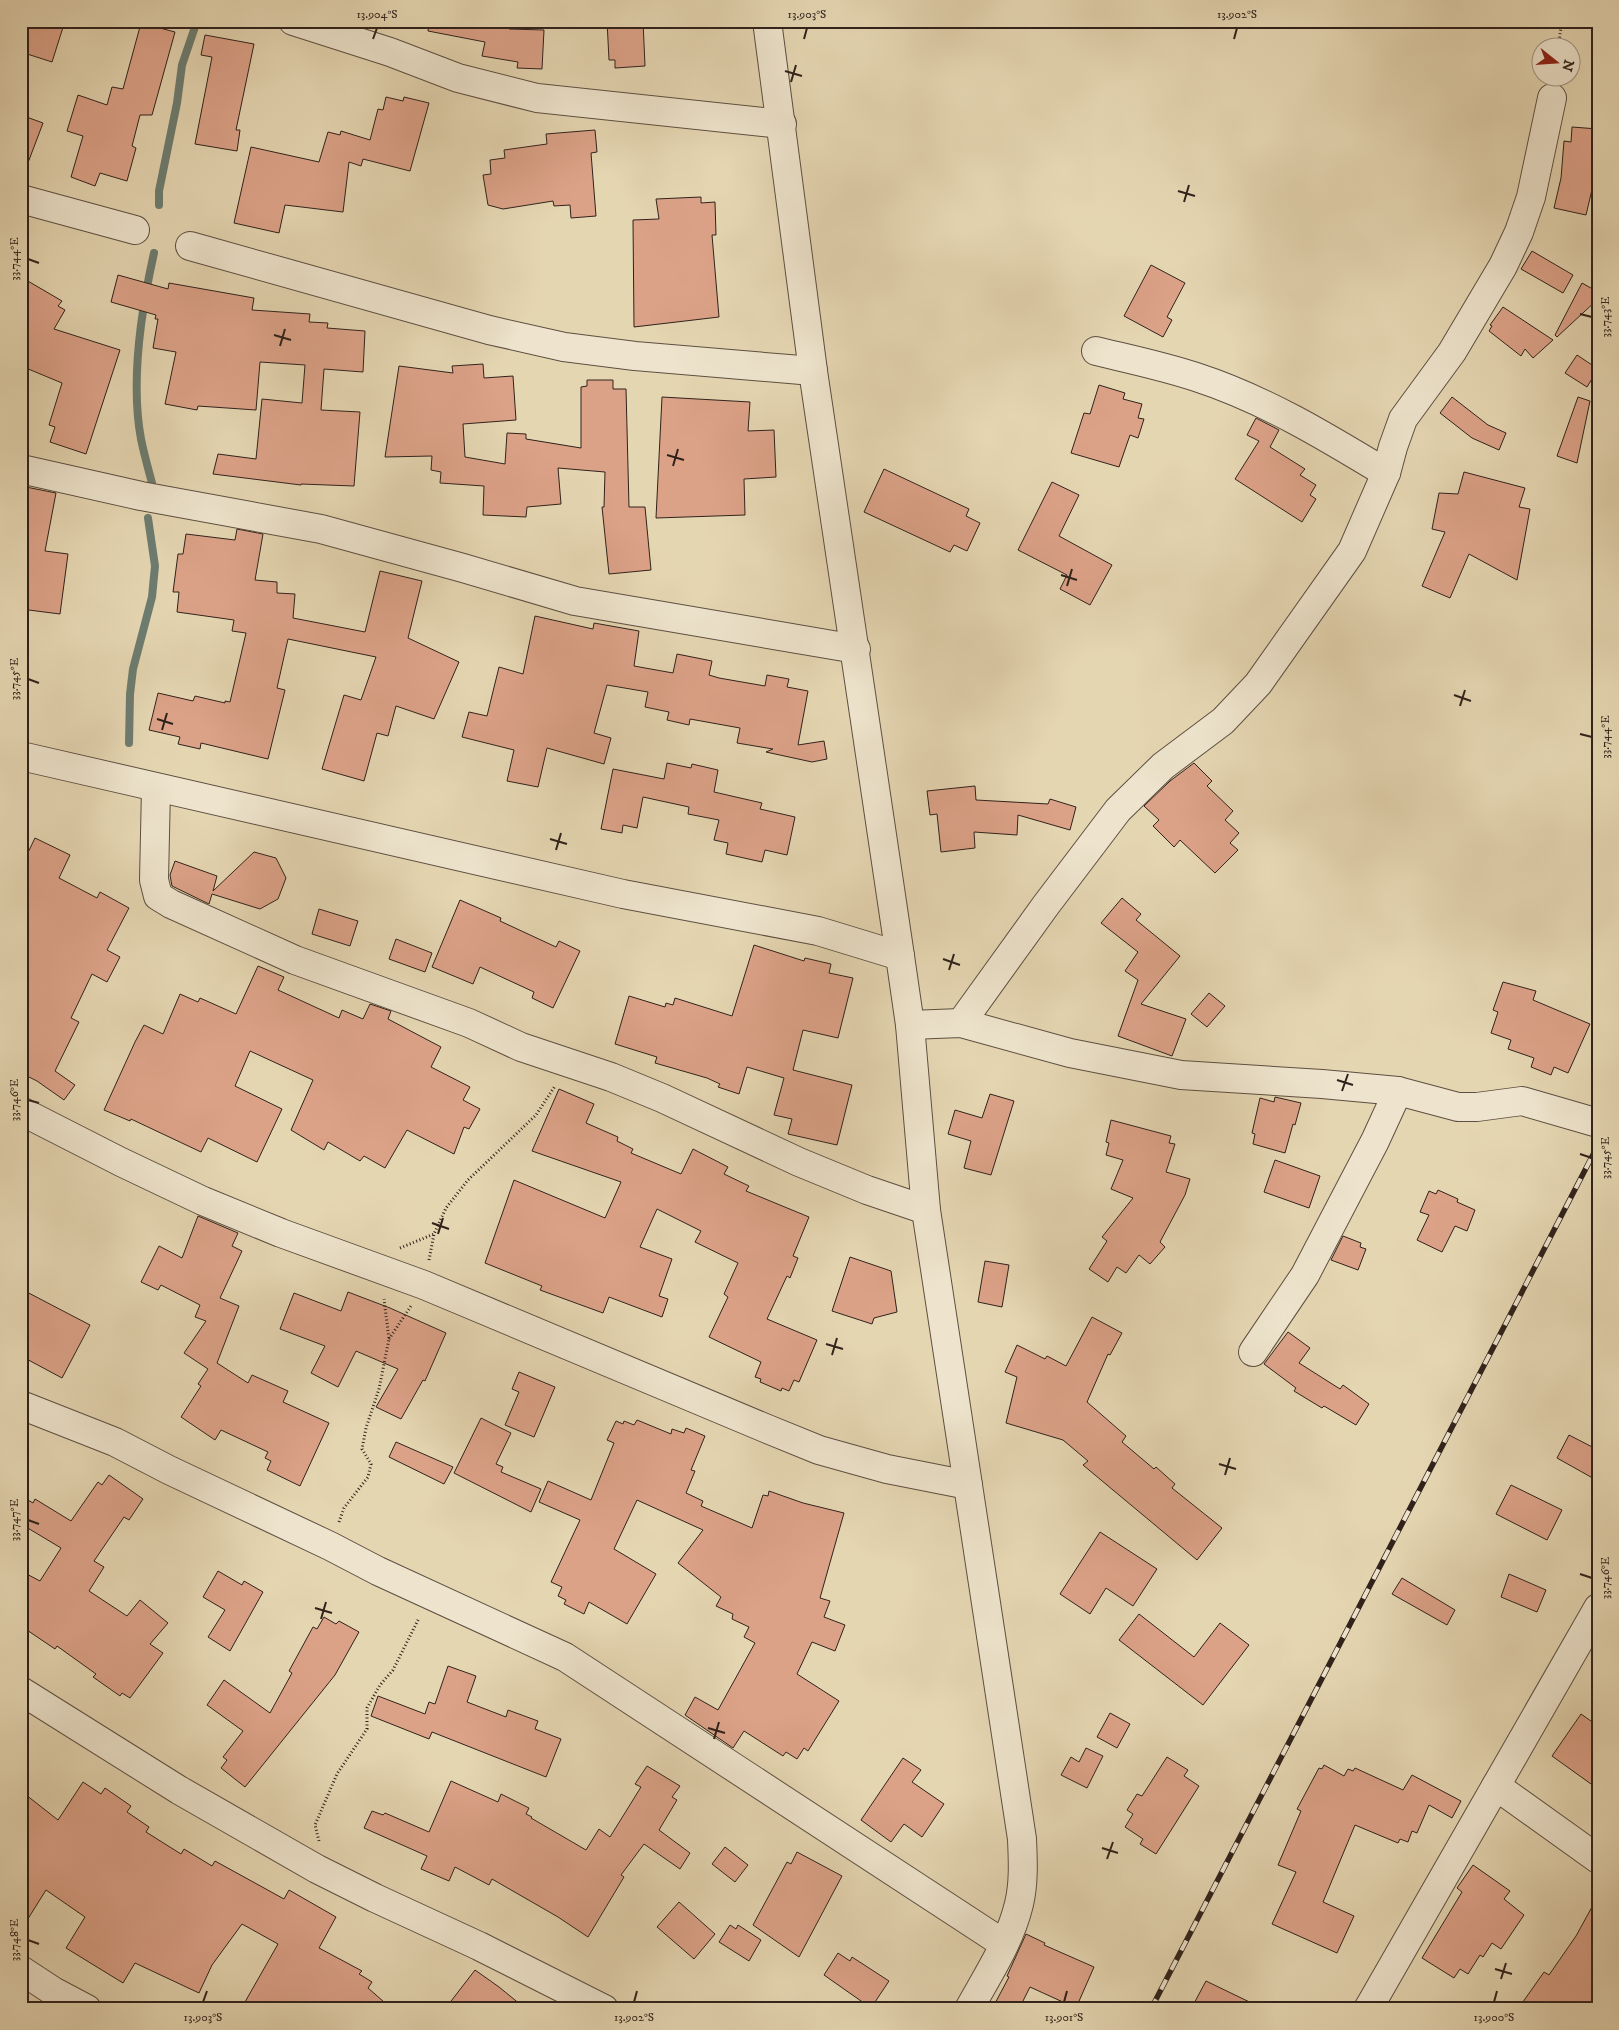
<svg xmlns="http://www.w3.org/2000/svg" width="1619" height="2030" font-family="'IM FELL DW Pica',serif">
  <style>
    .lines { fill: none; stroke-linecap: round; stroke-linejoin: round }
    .stream { stroke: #6d7d71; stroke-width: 8 }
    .building { fill: #dca288; stroke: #30221b }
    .minor-casing { stroke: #5d4f41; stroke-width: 30 }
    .path { stroke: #30221b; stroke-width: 3; stroke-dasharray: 1 2.5; stroke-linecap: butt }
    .minor { stroke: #eee4cd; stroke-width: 28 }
    .rail-casing { stroke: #30221b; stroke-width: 5.5 }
    .rail { stroke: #eee4cd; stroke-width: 4; stroke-dasharray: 11; stroke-linecap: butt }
    .ticks { fill: none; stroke: #30221b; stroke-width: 2 }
    .neatline { fill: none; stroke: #30221b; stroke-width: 2 }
    .ticks-label { font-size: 12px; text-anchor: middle; fill: #30221b }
  </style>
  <rect width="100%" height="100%" fill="#e5d6b2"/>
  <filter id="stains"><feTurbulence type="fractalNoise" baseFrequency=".004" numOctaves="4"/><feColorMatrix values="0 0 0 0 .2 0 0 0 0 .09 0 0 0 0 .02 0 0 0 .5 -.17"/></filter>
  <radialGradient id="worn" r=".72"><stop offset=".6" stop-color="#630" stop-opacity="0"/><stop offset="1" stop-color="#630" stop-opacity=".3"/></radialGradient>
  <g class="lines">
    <g class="stream">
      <polyline points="159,205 159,191 177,103 182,65 197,21"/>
      <path d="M152 483C148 468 144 454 141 439 130 380 141 311 154 253"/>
      <polyline points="129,743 130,694 133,669 152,597 155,566 148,518"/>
    </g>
  </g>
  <g class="building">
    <polygon points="28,21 65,21 52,62 21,52 21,41"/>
    <polygon points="429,21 510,21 509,29 544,30 542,69 517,68 518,62 482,56 485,42 428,31"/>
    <polygon points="607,21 643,21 645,66 615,68 615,60 609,60"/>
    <polygon points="141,23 175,32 152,115 140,115 132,146 136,148 127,181 100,173 95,186 71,177 83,136 67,131 78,95 107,105 112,87 123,89"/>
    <polygon points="205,35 254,44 236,130 240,130 237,151 195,144 212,57 201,55"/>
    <polygon points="386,97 403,101 404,97 429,103 410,171 363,159 361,166 349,162 343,212 285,205 279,233 234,223 251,147 319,162 328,132 340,135 341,131 370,140 378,109 383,110"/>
    <polygon points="21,115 43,123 23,176 21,175"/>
    <polygon points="1572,127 1598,129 1598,176 1596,176 1595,181 1594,181 1586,215 1554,208 1561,178 1564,141 1571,142"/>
    <polygon points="595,130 597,152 591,153 596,216 571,218 570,205 554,206 553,201 503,209 488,205 483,175 491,174 490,160 505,158 504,150 547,144 546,134"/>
    <polygon points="701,197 701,203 715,202 716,235 712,235 719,317 634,327 633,220 659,219 656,199"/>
    <polygon points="1532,251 1573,275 1563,293 1521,269"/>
    <polygon points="1151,265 1185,283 1167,317 1172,320 1163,337 1124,316"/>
    <polygon points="118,275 168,289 169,283 254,298 252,310 310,314 309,322 328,323 327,328 365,331 363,372 324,369 321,410 360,412 354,486 301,484 301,485 213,474 218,454 256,459 262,399 302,403 305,365 260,362 256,410 198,406 197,410 165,404 176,352 153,348 158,319 155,319 156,315 111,302"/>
    <polygon points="21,277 62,301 58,306 65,310 54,329 120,350 86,454 50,442 55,427 49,425 62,383 21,366"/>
    <polygon points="1582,283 1598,292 1598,299 1557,337 1555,335"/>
    <polygon points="1503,307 1553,340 1533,358 1525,349 1521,356 1489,331 1492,326 1490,325"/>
    <polygon points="1577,355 1598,369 1587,387 1565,373"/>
    <polygon points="483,364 484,378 513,376 516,420 463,424 465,457 505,464 507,433 526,434 526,439 581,448 581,387 587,386 587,380 613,380 613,389 626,389 629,507 645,507 651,570 609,574 602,507 604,507 605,472 558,468 561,504 527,507 526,517 483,515 484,486 440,483 441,472 431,470 432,456 385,457 399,366 453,373 452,366"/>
    <polygon points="1099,385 1125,393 1123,399 1142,404 1138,418 1144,419 1138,438 1130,435 1119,467 1071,453 1084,413 1090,414"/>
    <polygon points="662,397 750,402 748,431 774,430 776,477 744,479 745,515 656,518"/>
    <polygon points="1452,397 1488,425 1506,433 1499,450 1472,438 1440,413"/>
    <polygon points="1578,397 1590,401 1577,463 1557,456"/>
    <polygon points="1256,418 1279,430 1270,447 1305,469 1300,475 1316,485 1310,495 1316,499 1302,522 1235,479 1259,441 1247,435"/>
    <polygon points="884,469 969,509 966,516 980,523 967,551 954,545 950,552 864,512"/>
    <polygon points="1464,472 1525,488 1519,507 1530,509 1517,580 1469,554 1450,598 1422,586 1445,532 1432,529 1439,493 1458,494"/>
    <polygon points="1052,482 1079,495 1059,536 1112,565 1090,605 1060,589 1067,575 1018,550"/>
    <polygon points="21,486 56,493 45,551 68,554 60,614 21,609"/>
    <polygon points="237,529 263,534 255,580 277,582 277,593 295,594 293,618 365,632 380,571 422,581 408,638 459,662 434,719 396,706 388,736 377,733 364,781 322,769 344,695 361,700 376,657 288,639 277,688 285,690 268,759 201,743 200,749 178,744 180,737 149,730 158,693 193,701 195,696 225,703 225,701 230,702 246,633 232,631 234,620 177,612 179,592 173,592 178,554 183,554 186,534 235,540"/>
    <polygon points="535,616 593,629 594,623 639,631 634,666 673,673 677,654 712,661 709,675 719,678 765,686 767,675 789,679 787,687 808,691 798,745 824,741 827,759 812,762 766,752 773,749 737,743 740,728 690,719 689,725 667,720 669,712 645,707 648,692 607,685 594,733 611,738 604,764 547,748 538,787 507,781 514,750 462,737 469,712 487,716 499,667 523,674"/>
    <polygon points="667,763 691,768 692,764 718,770 714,792 762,803 760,809 795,817 787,855 765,850 762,862 726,854 728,843 714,840 719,820 688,814 689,807 643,797 637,828 623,825 622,833 601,829 613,769 664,779"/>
    <polygon points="1194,763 1212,781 1207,786 1233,811 1225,820 1239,833 1230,843 1238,850 1215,873 1180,840 1174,847 1153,826 1159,820 1144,806 1170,781"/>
    <polygon points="975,786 976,800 1048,804 1050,799 1076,807 1070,830 1018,815 1017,835 974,832 975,848 941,852 937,814 930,815 927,791"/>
    <polygon points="35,838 70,855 59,878 97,898 100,892 129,908 107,950 120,957 107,982 92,974 71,1018 79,1022 55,1071 75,1085 64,1100 37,1081 21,1073 21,867"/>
    <polygon points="254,852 276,858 286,878 278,899 260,909 212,894 209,904 172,886 170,875 175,861 217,876 213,891"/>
    <polygon points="1122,898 1141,914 1136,920 1180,956 1141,1004 1186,1019 1172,1056 1118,1036 1138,980 1125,971 1138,952 1101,923"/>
    <polygon points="460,900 501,918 500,921 556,947 559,941 580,951 553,1008 532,998 534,992 480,967 473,984 432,967"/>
    <polygon points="319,909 358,921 350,946 312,934"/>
    <polygon points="396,939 432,953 425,972 389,959"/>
    <polygon points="754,945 804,961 805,958 831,964 829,973 853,978 838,1038 803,1030 793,1070 852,1085 837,1145 788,1134 792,1119 774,1115 784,1078 747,1067 739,1094 718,1087 720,1084 707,1078 655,1063 657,1057 615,1044 629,996 665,1007 666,1003 673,1005 675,998 732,1016"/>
    <polygon points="258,966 284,977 278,990 339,1018 342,1010 363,1019 370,1004 391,1011 388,1019 441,1047 431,1067 470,1087 463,1100 480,1109 469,1129 464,1127 454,1154 407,1130 385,1168 364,1156 360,1161 328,1142 324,1150 291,1130 313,1080 250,1051 235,1086 282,1109 257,1162 208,1138 201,1152 131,1119 130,1121 104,1110 135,1042 144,1025 163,1034 180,994 198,1002 200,998 236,1014"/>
    <polygon points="1503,982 1536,991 1533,1000 1590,1024 1568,1073 1554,1067 1551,1075 1531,1067 1534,1058 1508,1049 1511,1040 1491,1033 1498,1012 1493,1010"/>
    <polygon points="1209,993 1225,1006 1207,1027 1191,1014"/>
    <polygon points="559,1089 594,1104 586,1123 618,1137 617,1141 633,1149 631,1153 681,1174 693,1149 728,1167 724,1174 749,1186 746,1191 809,1217 793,1256 798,1258 790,1278 787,1276 767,1319 817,1340 799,1382 794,1380 789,1391 782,1388 781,1391 760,1382 761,1379 755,1377 761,1362 709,1337 728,1297 724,1294 738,1263 695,1242 701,1231 657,1209 640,1247 672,1259 659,1296 668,1299 662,1317 609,1297 603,1313 540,1290 542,1286 485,1263 514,1180 605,1218 621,1182 532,1151"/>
    <polygon points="990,1094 1014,1101 991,1175 964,1168 971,1141 948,1134 955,1110 982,1118"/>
    <polygon points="1275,1097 1301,1103 1295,1125 1293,1124 1285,1153 1253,1144 1255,1134 1252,1133 1260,1098 1274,1102"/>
    <polygon points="1111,1120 1171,1136 1169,1143 1175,1144 1166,1172 1190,1179 1185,1195 1160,1242 1165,1247 1150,1264 1139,1255 1126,1273 1117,1267 1108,1282 1089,1269 1107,1241 1102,1237 1133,1198 1111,1189 1123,1160 1106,1155 1109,1143 1106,1142"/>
    <polygon points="1275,1160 1320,1176 1309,1208 1264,1192"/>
    <polygon points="1438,1190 1458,1199 1457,1202 1475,1210 1467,1231 1455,1226 1442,1252 1417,1240 1429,1215 1420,1212 1429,1191 1436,1194"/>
    <polygon points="198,1216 238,1233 232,1246 242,1251 220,1298 239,1306 217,1363 248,1383 252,1375 288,1391 283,1402 329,1423 300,1486 267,1470 271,1461 265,1458 268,1452 221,1430 215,1440 181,1417 201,1386 198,1384 208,1369 184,1353 206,1321 195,1317 200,1305 161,1285 158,1290 141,1282 159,1246 182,1258"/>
    <polygon points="1343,1236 1361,1243 1360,1247 1366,1249 1358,1270 1331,1260"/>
    <polygon points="850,1257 891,1271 897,1312 874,1318 872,1324 832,1311"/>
    <polygon points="985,1261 1009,1265 1002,1307 978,1302"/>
    <polygon points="21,1289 90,1325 62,1378 21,1356"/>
    <polygon points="348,1292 390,1308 446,1333 425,1381 423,1380 401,1419 376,1407 398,1369 356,1351 338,1387 311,1373 325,1346 280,1329 294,1293 341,1311"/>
    <polygon points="1092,1317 1122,1333 1110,1355 1108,1354 1087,1402 1126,1436 1122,1442 1154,1469 1156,1467 1175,1484 1172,1488 1222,1528 1197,1560 1083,1465 1088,1461 1063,1440 1006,1423 1017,1377 1005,1372 1017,1345 1045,1359 1047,1356 1066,1366"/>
    <polygon points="1288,1332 1310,1348 1299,1363 1340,1389 1343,1385 1369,1404 1356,1425 1324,1406 1322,1408 1294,1391 1296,1388 1264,1364"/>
    <polygon points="519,1372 555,1387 534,1437 505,1425 519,1392 512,1389"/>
    <polygon points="481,1418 511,1433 496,1464 503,1467 501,1472 541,1489 531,1512 454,1473"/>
    <polygon points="637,1420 671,1434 672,1429 684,1433 686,1428 705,1436 691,1470 695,1471 686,1493 703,1501 701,1506 752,1528 763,1495 768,1496 769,1491 803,1503 844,1513 820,1598 830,1601 824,1617 845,1625 835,1651 812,1642 797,1674 839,1701 808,1751 804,1748 797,1759 786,1752 783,1756 744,1731 733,1748 685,1715 695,1697 718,1710 755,1643 744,1637 749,1627 732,1619 733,1614 716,1606 721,1597 678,1563 703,1530 637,1500 614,1549 656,1574 627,1624 589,1602 584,1614 564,1604 566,1600 558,1596 562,1587 551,1582 580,1520 539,1502 548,1481 591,1500 614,1443 607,1440 616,1421 623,1424 624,1421 634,1425"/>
    <polygon points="1569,1435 1598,1450 1598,1481 1557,1458"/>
    <polygon points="396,1442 453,1467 444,1484 389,1457"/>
    <polygon points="109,1475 143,1499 129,1520 124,1517 94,1561 104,1567 89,1591 127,1616 140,1600 168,1623 150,1644 163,1653 130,1698 122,1693 120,1696 93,1677 96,1674 57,1646 55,1649 21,1626 21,1571 40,1581 61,1548 21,1524 21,1496 33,1503 35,1499 71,1521 98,1482 102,1485"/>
    <polygon points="1511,1485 1562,1510 1547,1540 1496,1514"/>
    <polygon points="1100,1532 1157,1569 1133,1606 1106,1588 1090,1614 1060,1594"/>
    <polygon points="218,1571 242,1585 244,1581 263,1592 230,1651 208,1637 225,1610 203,1597"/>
    <polygon points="1509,1574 1546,1590 1537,1612 1501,1597"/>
    <polygon points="1402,1578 1455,1610 1447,1625 1392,1594"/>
    <polygon points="1139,1614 1194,1657 1220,1623 1249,1645 1203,1705 1119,1640"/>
    <polygon points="324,1617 336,1624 339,1621 359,1632 335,1675 245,1787 221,1768 227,1760 223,1757 243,1731 207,1705 224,1680 270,1713 292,1673 289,1671 313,1627 317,1629"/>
    <polygon points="448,1666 476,1676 467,1702 506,1717 508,1710 538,1721 535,1729 561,1739 546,1777 432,1732 429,1739 371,1716 378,1696 425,1714 429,1702 435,1704"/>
    <polygon points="1110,1713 1130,1724 1117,1748 1097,1737"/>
    <polygon points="1581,1714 1598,1726 1598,1789 1552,1756"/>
    <polygon points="1086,1748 1103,1756 1087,1788 1061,1775 1071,1757 1079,1762"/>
    <polygon points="1167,1757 1188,1770 1184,1776 1199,1786 1156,1854 1140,1844 1143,1839 1125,1827 1133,1814 1127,1810 1137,1794 1142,1796"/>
    <polygon points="903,1758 921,1770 912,1782 944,1804 922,1837 904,1824 891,1842 861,1820"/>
    <polygon points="1324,1765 1344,1776 1348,1769 1353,1771 1355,1768 1403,1790 1412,1775 1461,1801 1452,1818 1429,1805 1417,1833 1412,1831 1408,1842 1400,1839 1398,1843 1355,1825 1323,1902 1354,1916 1337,1953 1272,1924 1296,1872 1278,1865 1301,1811 1297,1809 1319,1768 1322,1769"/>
    <polygon points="647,1766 680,1786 672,1797 677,1800 659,1830 690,1853 680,1869 644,1844 621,1875 624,1877 588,1937 558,1917 492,1879 489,1885 455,1867 449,1881 421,1869 427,1856 364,1828 372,1811 383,1815 385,1813 429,1832 451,1781 498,1802 501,1794 529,1808 526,1814 532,1817 531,1818 586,1850 599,1829 610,1837 641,1787 635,1784"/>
    <polygon points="83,1782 101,1794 105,1788 131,1806 127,1812 149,1827 146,1832 181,1854 184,1849 212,1866 215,1861 284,1899 289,1890 336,1917 319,1948 362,1971 359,1974 372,1982 368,1988 392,2009 241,2009 278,1944 242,1924 212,1965 199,1993 135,1963 123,1983 66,1948 85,1917 46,1890 21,1930 21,1791 58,1820"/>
    <polygon points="725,1847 748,1865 735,1882 712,1864"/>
    <polygon points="797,1852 842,1876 799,1957 753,1925 787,1862 791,1864"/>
    <polygon points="1473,1865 1510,1891 1504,1899 1524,1915 1501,1949 1492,1943 1483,1957 1480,1955 1468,1974 1460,1969 1454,1978 1422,1958 1462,1892 1457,1888"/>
    <polygon points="1598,1896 1598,2009 1518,2009 1544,1972 1549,1975 1576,1936"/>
    <polygon points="679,1902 715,1934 694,1959 657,1927"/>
    <polygon points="730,1925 736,1929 738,1925 761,1940 749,1961 719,1942"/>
    <polygon points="1026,1934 1045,1943 1044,1945 1094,1967 1076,2008 1030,1987 1019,2009 992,2009 1009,1977 1007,1976"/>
    <polygon points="838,1953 850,1961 852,1957 889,1981 871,2008 824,1975"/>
    <polygon points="475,1970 499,1987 526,2009 445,2009"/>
    <polygon points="1206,1981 1264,2009 1191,2009"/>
  </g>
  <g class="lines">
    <g class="minor-casing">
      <g id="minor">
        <polyline points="293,21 390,52 458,78 537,98 782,124"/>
        <path d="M767 21 813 371 900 956 910 1025 926 1210 1022 1839C1023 1861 1024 1883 1019 1904 1010 1942 987 1976 969 2009"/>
        <polyline points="21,199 135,230"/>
        <polyline points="190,246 489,330 564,347 635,356 813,371"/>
        <path d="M1096 351C1129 359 1163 366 1196 377 1264 399 1325 436 1386 473"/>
        <polyline points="21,469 141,496 321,529 463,568 575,601 856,649"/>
        <polyline points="21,756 623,894 818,931 900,956"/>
        <polyline points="156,788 154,880 158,896 171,904 295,960 469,1023 521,1047 611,1077 662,1098 799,1162 867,1190 926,1210"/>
        <polyline points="961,1023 1046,905 1118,810 1163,766 1223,721 1258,684 1352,551 1386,473 1393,447 1403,419 1452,352 1503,266 1519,232 1531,197 1552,98"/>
        <polyline points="910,1025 961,1023 1070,1053 1181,1075 1322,1084 1398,1091 1458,1107 1477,1107 1522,1101 1598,1123"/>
        <polyline points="21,1111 121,1162 203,1201 281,1233 424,1285 765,1428 819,1450 887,1469 968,1485"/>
        <polyline points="1253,1352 1305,1275 1375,1141 1398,1091"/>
        <polyline points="21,1405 115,1442 169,1470 330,1546 378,1571 565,1657 1004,1944"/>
        <polyline points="21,1691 179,1790 317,1869 375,1898 479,1946 604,2009"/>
        <polyline points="1496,1786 1598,1859"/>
        <polyline points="21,1970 53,1991 87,2009"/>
        <polyline points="1368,2009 1598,1608"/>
      </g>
    </g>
    <g class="path">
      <polyline points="1558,48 1562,21"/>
      <polyline points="400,1248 434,1234"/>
      <polyline points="429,1260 434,1234 446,1208 468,1180 536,1115 555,1086"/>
      <polyline points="389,1339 411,1306"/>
      <polyline points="339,1522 344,1508 368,1477 371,1464 362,1449 366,1428 379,1389 389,1339 384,1299"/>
      <polyline points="319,1841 315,1825 337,1774 367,1729 367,1708 380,1685 393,1670 419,1618"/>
    </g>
    <use href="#minor" class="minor"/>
    <g class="rail-casing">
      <polyline id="rail" points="1151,2009 1598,1145"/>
    </g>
    <use href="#rail" class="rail"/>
  </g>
  <path class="ticks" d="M373 39 377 28M804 39 807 28M1234 39 1237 28M785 71 802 76M791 82 796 65M1178 191 1195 196M1184 202 1189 185M28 259 39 263M1580 314 1592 317M274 335 291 340M280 346 285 329M667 455 684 460M673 466 678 449M1061 575 1077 580M1067 586 1072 569M28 679 39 683M1454 695 1471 701M1460 706 1465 690M157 719 173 724M162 730 167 713M1580 734 1592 737M550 839 567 844M556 850 561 833M943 959 960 965M949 970 954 954M1337 1080 1353 1085M1342 1091 1348 1074M28 1100 39 1103M1580 1154 1592 1158M432 1223 449 1229M438 1234 443 1218M826 1344 843 1349M832 1355 837 1338M1219 1464 1236 1469M1225 1475 1230 1458M28 1520 39 1524M1580 1574 1592 1578M315 1608 332 1613M321 1619 326 1602M708 1728 725 1733M714 1739 719 1722M1102 1848 1118 1853M1107 1859 1113 1842M28 1940 39 1944M1495 1969 1512 1974M1501 1979 1506 1963M203 2002 207 1991M634 2002 637 1991M1064 2002 1067 1991M1494 2002 1497 1991"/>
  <rect width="1619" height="2030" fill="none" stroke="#e5d6b2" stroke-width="55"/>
  <g transform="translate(1556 62) rotate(107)"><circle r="24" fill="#eee4cd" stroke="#a29686"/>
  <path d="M0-4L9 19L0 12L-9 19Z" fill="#8f2418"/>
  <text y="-8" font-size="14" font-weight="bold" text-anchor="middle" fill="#30221b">N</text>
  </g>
  <rect x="28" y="28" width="1564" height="1974" class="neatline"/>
  <g class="ticks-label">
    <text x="377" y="18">13.904°S</text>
    <text x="807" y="18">13.903°S</text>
    <text x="1237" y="18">13.902°S</text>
    <text transform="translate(14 259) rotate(-90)" y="4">33.744°E</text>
    <text transform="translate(1605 317) rotate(-90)" y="4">33.743°E</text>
    <text transform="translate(14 679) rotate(-90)" y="4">33.745°E</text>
    <text transform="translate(1605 737) rotate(-90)" y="4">33.744°E</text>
    <text transform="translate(14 1100) rotate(-90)" y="4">33.746°E</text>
    <text transform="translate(1605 1158) rotate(-90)" y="4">33.745°E</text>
    <text transform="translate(14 1520) rotate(-90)" y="4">33.747°E</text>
    <text transform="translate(1605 1578) rotate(-90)" y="4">33.746°E</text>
    <text transform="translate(14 1940) rotate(-90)" y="4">33.748°E</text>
    <text x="203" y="2021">13.903°S</text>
    <text x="634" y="2021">13.902°S</text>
    <text x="1064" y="2021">13.901°S</text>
    <text x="1494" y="2021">13.900°S</text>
  </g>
  <rect width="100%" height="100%" filter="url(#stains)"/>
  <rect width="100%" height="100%" fill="url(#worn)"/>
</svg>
